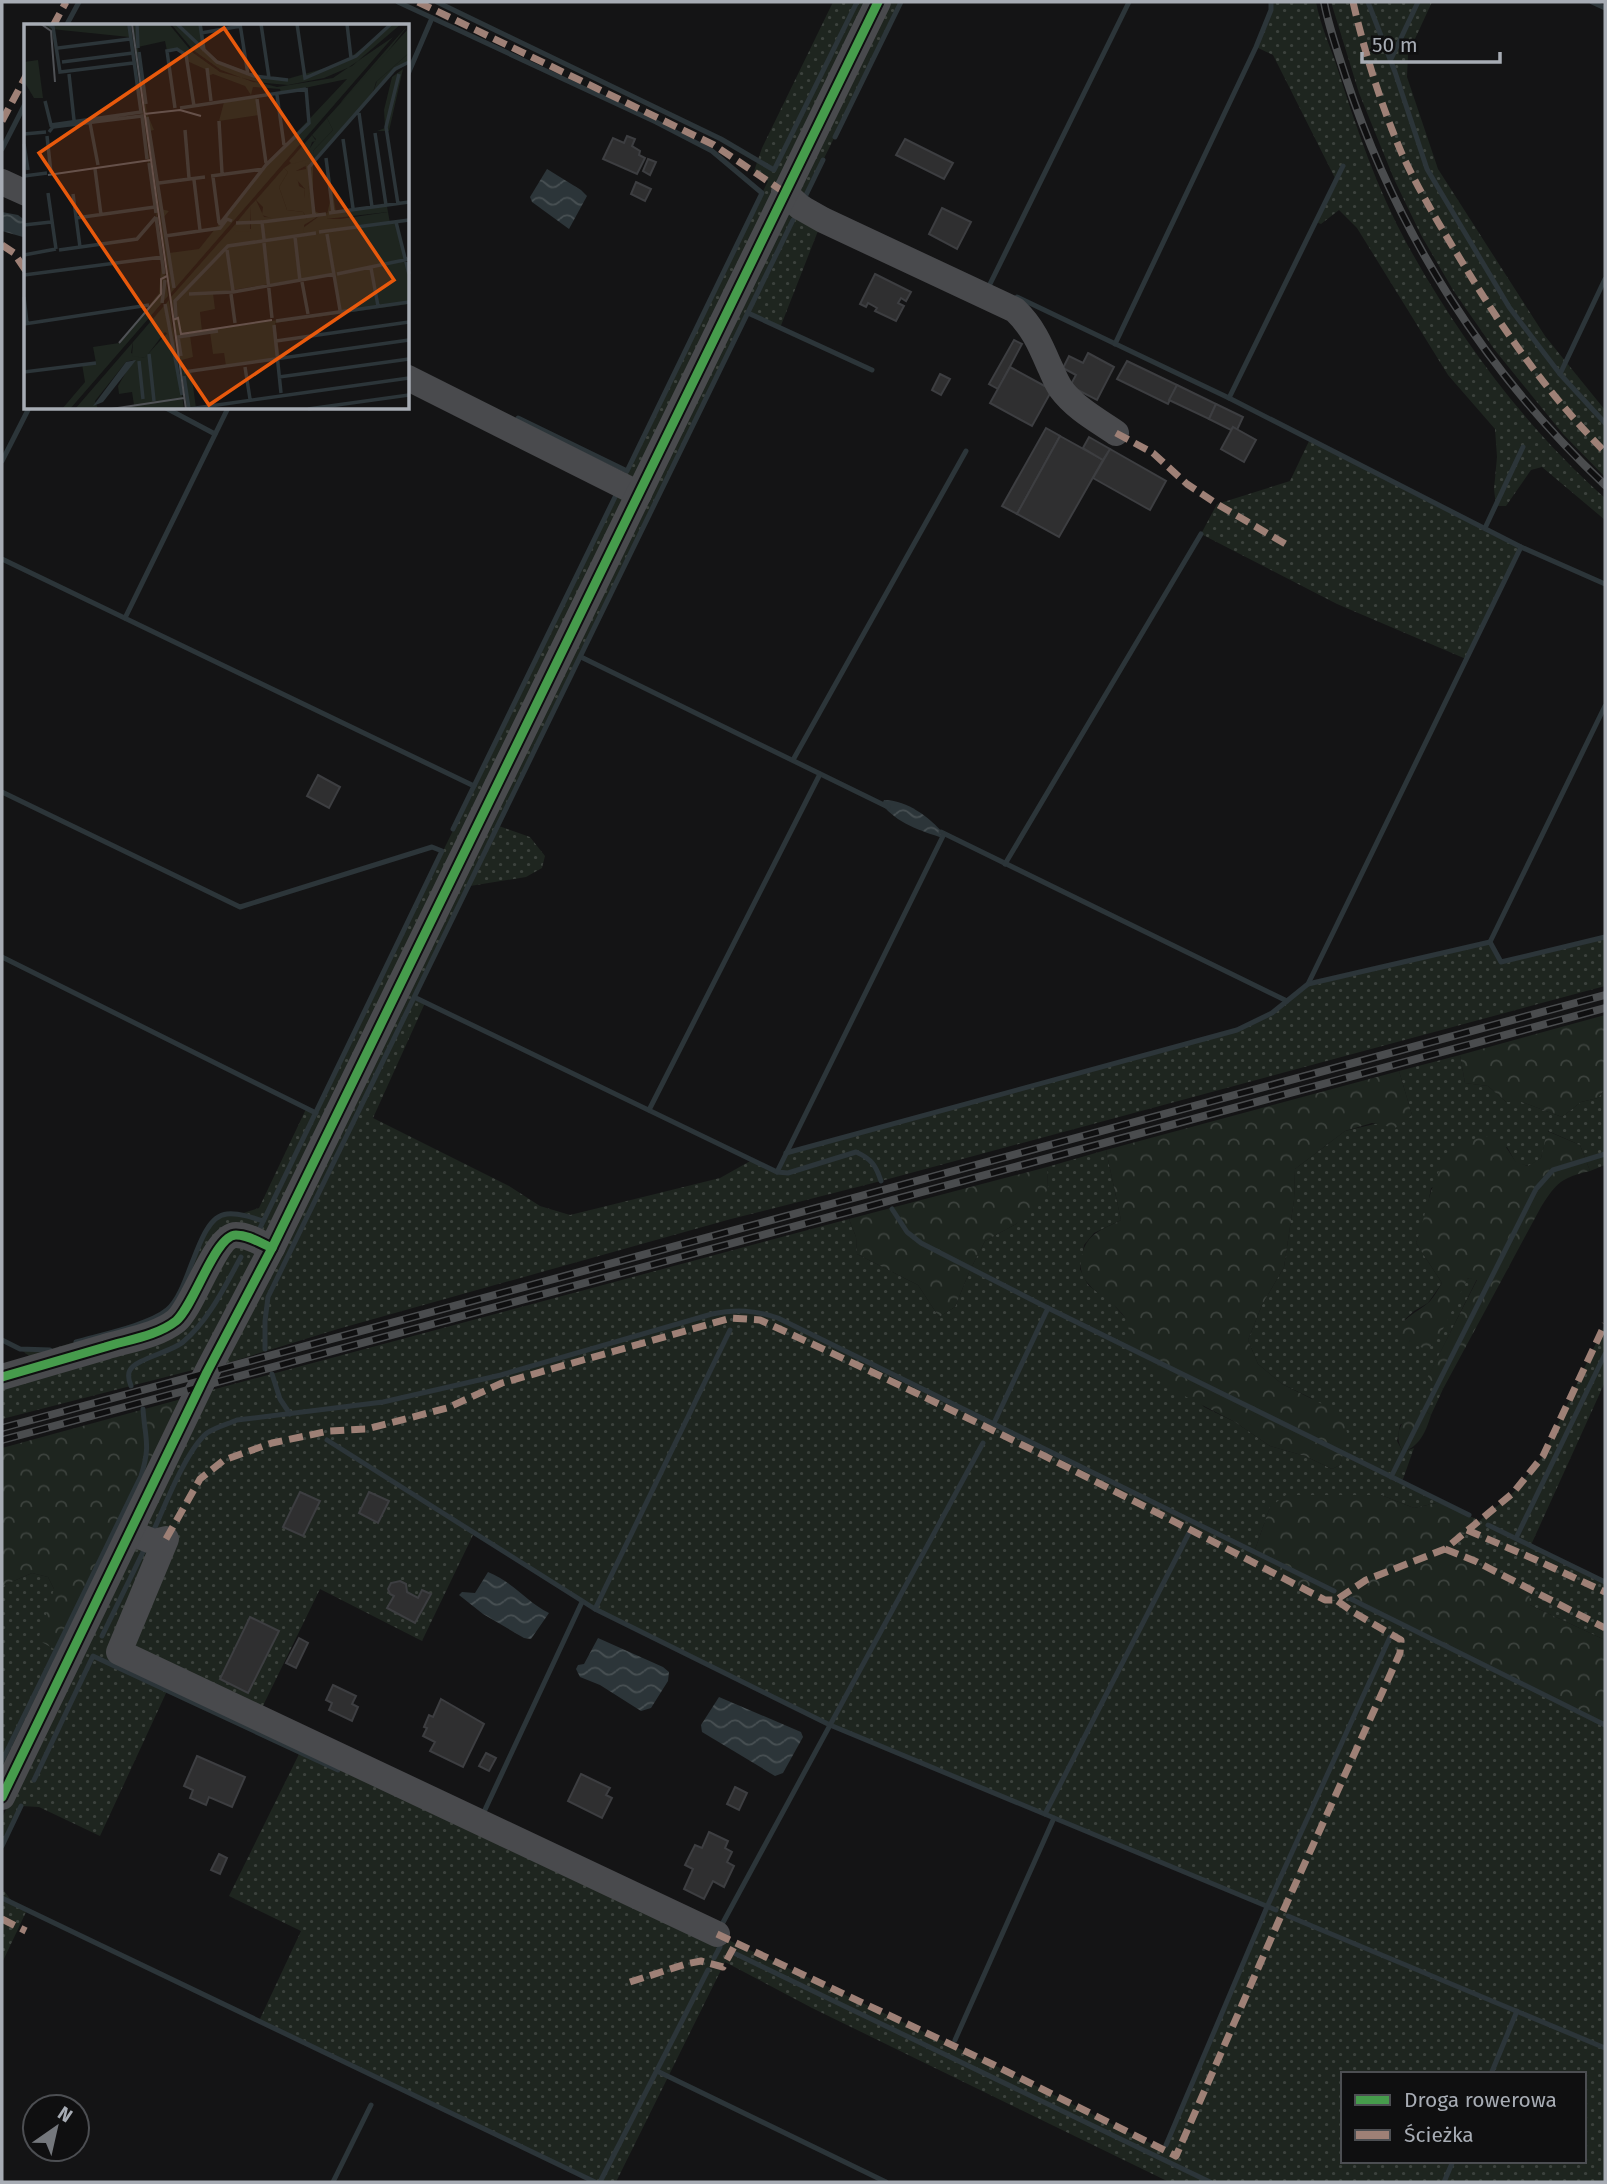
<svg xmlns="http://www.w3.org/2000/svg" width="1607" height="2184" font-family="'Fira Sans',sans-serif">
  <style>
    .grass { fill: url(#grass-dots); fill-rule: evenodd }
    .forest { fill: url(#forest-crowns) }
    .water { fill: url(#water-waves) }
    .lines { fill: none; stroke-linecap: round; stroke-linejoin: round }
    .stream { stroke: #2c3539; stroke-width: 5 }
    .building { fill: #2f2f30; stroke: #3d3e41; stroke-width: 2 }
    .minor { stroke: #494a4d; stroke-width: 26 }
    .rail-casing { stroke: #4a4c4e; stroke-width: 8 }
    .rail { stroke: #0f0f10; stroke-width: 5; stroke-dasharray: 16; stroke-linecap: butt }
    .quiet { stroke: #9e8076; stroke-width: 7; stroke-dasharray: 14 7; stroke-linecap: butt }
    .cycleway-casing { stroke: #0f0f10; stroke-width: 13 }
    .cycleway { stroke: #469c4c; stroke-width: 9 }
    .inset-river { fill: none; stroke: #2c3539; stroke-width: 3.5 }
    .inset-road { fill: none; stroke: #4f5155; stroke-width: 2 }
    .view { fill: #e8590c; fill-opacity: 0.15; stroke: #e8590c; stroke-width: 3.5 }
    .inset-edge { fill: none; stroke: #a7acb4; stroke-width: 3.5 }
  </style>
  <defs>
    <pattern id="grass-dots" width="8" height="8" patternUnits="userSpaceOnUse" patternTransform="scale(1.75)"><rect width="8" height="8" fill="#1e251f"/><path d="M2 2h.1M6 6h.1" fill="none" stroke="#3c423d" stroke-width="1.8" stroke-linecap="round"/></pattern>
    <pattern id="forest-crowns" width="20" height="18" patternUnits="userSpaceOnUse" patternTransform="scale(1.75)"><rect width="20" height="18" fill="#1e251f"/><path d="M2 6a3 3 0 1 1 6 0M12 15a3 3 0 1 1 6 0" fill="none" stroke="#3c423d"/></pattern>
    <pattern id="water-waves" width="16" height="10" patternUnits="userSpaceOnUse" patternTransform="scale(1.75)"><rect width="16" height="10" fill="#2c3539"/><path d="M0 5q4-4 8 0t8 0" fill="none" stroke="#485053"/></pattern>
  </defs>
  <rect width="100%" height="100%" fill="#141415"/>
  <g class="grass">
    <polygon points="833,2 868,2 459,846 197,1369 2,1419 2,1377 41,1365 20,1349 48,1350 157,1317 169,1309 178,1297 206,1230 213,1218 224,1214 240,1214 259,1208 306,1109 316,1113 768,181 754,171 762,148"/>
    <polygon points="889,2 901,2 805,197 827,208 780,328 747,314 499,826 530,837 545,856 542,868 526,877 470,886 416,998 425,1003 373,1118 509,1186 540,1206 570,1215 720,1178 752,1160 777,1172 786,1153 1237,1030 1272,1013 1308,984 1490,942 1501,962 1605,937 1605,986 881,1181 731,1219 338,1329 221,1365"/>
    <path d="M1271 2H1316C1320 24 1330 46 1337 67 1356 127 1377 189 1407 244 1460 339 1524 426 1605 498V520L1542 467 1531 470 1506 506H1496L1494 489 1497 457 1495 429 1448 375 1357 228 1339 210 1321 224 1316 222 1336 180 1273 55 1256 47 1271 10Z"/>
    <polygon points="1331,2 1432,2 1408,54 1407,77 1438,169 1545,336 1605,410 1605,477 1563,434 1494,349 1453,290 1421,235 1394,179 1359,93"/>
    <polygon points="1310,439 1521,547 1466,659 1337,604 1201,534 1217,504 1290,481"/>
    <path d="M1460 1055 1465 1083 1488 1086 1506 1102H1522L1562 1117 1581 1102 1598 1098 1605 1089V1165L1590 1171 1580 1145 1548 1131 1541 1158 1529 1166 1516 1163 1507 1147 1431 1188 1425 1220 1416 1243 1442 1283 1428 1303 1414 1311 1402 1322 1469 1278 1477 1279 1428 1377 1443 1389 1431 1415 1424 1410 1400 1425 1397 1441 1403 1452 1414 1448 1402 1482 1441 1502 1414 1508 1381 1495 1350 1497 1270 1507 1251 1561 1336 1600 1344 1595 1605 1725V2182H1169L812 2008 725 1962 616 2182H595L259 2021 301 1931 229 1896 300 1752 167 1691 100 1836 39 1807 21 1806 2 1846V1818L208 1391 849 1219 856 1237 857 1254 918 1285 939 1317 955 1307 970 1270 985 1241 1016 1224 1048 1188 1047 1167 1106 1150 1121 1220 1094 1233 1084 1245 1080 1269 1088 1285 1113 1304 1204 1407 1235 1422 1270 1446 1305 1456 1332 1469 1340 1465 1347 1435 1311 1398 1282 1384 1258 1364 1248 1340 1262 1305 1284 1267 1294 1200 1295 1169 1345 1131 1412 1115 1399 1071ZM474 1533 595 1609 830 1725 1267 1906 1164 2150 992 2064 257 1718 320 1589 422 1641ZM1343 2074H1584V2161H1343Z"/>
    <polygon points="1605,1324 1605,1382 1531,1545 1605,1582 1605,1640 1530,1605 1445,1549 1513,1493 1543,1456"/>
    <polygon points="95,1570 100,1574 2,1777 2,1586 32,1573 48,1577 54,1589"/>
    <polygon points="2,1888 13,1903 27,1910 2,1963"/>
  </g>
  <g class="forest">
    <polygon points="1605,1015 1605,1089 1598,1098 1581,1102 1562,1117 1522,1102 1506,1102 1488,1086 1465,1083 1460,1055"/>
    <path d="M1399 1071 1412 1115 1395 1128 1372 1123 1345 1131 1295 1169 1294 1200 1284 1267 1262 1305 1248 1340 1258 1364 1282 1384 1340 1413 1348 1435 1340 1465 1332 1469 1305 1456 1270 1446 1235 1422 1173 1390 1151 1373 1128 1348C1128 1340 1130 1328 1127 1321 1115 1297 1076 1290 1081 1259 1086 1233 1100 1231 1121 1220L1106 1150Z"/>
    <path d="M1547 1131 1580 1145 1590 1171C1561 1178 1557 1182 1541 1207L1443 1389 1427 1378 1477 1280 1468 1278 1442 1331 1428 1350 1408 1342 1398 1332C1405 1316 1416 1313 1428 1303 1434 1298 1438 1289 1442 1283L1416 1243C1428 1212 1431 1165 1460 1145 1469 1138 1486 1137 1497 1134L1516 1162 1528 1166 1541 1158Z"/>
    <polygon points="1047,1167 1048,1188 1042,1201 1016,1224 985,1241 970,1270 955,1307 939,1317 918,1285 857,1254 856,1237 849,1219"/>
    <polygon points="185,1398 100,1574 94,1571 56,1650 38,1640 54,1589 48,1577 32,1573 2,1586 2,1448"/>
    <path d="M1424 1410 1431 1415C1426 1431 1420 1446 1403 1452 1393 1434 1400 1425 1412 1411Z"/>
    <polygon points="1286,1495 1381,1495 1414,1508 1441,1502 1480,1521 1446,1549 1529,1589 1530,1605 1605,1640 1605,1725 1344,1595 1336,1600 1325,1600 1251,1561 1270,1507"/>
  </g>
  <g class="water">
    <polygon points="547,169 581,190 587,196 569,229 532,202 530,197"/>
    <polygon points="2,212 18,215 26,221 26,231 23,237 2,231"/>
    <path d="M884 800C907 800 929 817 944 834L943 838C921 831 896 823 882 804Z"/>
    <path d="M488 1572C513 1582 527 1602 549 1613L531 1639 524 1638 483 1614 459 1595 462 1592 475 1593Z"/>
    <polygon points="598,1638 663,1667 669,1672 668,1681 651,1708 641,1711 600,1685 580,1677 576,1669 578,1665 584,1664"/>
    <polygon points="719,1697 801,1732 803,1737 783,1773 775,1776 702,1732 701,1725"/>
  </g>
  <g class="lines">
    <g class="stream">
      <polyline points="398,2 656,122 712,151 762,193 627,471 518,418"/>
      <polyline points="437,2 721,139 774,170 857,2"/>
      <polyline points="1368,2 1395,72 1427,169 1509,307 1560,374 1605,423"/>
      <polyline points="1592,2 1605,8"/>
      <polyline points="66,26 79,2"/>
      <polyline points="1391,59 1418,2"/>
      <polyline points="408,74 432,18"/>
      <polyline points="835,137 901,2"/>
      <polyline points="2,149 26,102"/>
      <polyline points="808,199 805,197 823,160"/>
      <polyline points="990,284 1129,2"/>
      <polyline points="1017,297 1229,398 1521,547 1605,584"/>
      <polyline points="748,313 872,370"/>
      <polyline points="1115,344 1256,47 1271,10 1271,2"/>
      <polyline points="1560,374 1605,279"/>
      <polyline points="1229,398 1343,166"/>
      <polyline points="166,408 215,434"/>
      <polyline points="2,461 29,408"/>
      <polyline points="1485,528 1523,447"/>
      <polyline points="2,559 474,786"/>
      <polyline points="125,618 228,408"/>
      <polyline points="581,657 888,807"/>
      <polyline points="793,760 966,451"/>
      <polyline points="2,792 240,907 432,847 442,851 258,1232"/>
      <polyline points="453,829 617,493"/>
      <polyline points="941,832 1287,1001"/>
      <polyline points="1005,864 1201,534"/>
      <polyline points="1490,942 1605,706"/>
      <polyline points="2,957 316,1113"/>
      <polyline points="1308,984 1521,547"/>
      <path d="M416 998 777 1172 788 1173 856 1152C872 1159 876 1166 881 1181"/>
      <polyline points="649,1110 820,774"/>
      <polyline points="786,1153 1237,1030 1272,1013 1308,984 1490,942 1501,962 1605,937"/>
      <polyline points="777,1172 944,834"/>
      <polyline points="892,1209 907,1232 921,1243 1048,1308"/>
      <polyline points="2,1340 20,1349 50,1350"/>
      <path d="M76 1342C100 1335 149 1325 167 1310 191 1291 197 1216 227 1214 239 1213 251 1217 263 1221"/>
      <polyline points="265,1349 265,1321 268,1297 793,220"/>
      <polyline points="272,1374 280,1399 290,1414"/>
      <path d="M131 1386C129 1381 127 1375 130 1370 136 1359 171 1352 183 1342 209 1320 225 1286 241 1257"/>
      <polyline points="994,1423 1048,1308 1469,1515"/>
      <polyline points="327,1440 595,1609 830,1725 1276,1910"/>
      <polyline points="1391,1477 1536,1189 1553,1170 1605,1154"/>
      <polyline points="1488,1525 1605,1582"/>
      <path d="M152 1534C164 1508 186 1450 207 1433 216 1427 228 1424 237 1420L383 1402 501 1375 712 1314C736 1309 754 1310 778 1318L1334 1591"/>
      <polyline points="1516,1538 1605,1354"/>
      <polyline points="1351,1599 1605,1725"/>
      <polyline points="595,1609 730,1330"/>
      <polyline points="102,1636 145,1548"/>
      <path d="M2 1761 141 1476C151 1445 145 1439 143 1409"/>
      <polyline points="34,1780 93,1656 338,1770"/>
      <polyline points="483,1814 582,1602"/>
      <polyline points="1045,1814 1189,1533"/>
      <polyline points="2,1846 21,1806"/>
      <polyline points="2,1898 595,2182"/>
      <polyline points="1288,1916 1605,2048"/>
      <polyline points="720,1928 983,1443"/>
      <polyline points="736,1954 1210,2182"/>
      <polyline points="714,1958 720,1947"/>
      <polyline points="955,2040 1054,1818"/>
      <polyline points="657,2071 886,2182"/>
      <polyline points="1491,2074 1517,2011"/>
      <polyline points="1166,2145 1267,1907 1390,1637"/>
      <polyline points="333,2182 371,2105"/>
      <polyline points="600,2182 708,1970"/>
      <polyline points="1444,2182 1453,2161"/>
    </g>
  </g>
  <g class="building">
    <polygon points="627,136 635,139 632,146 640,151 639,155 645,158 637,174 603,159 613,138 624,143"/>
    <polygon points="905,139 953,163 944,179 896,155"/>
    <polygon points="648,159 656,162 650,175 643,171"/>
    <polygon points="636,182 651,189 645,201 631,194"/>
    <polygon points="942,208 971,222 957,249 929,234"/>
    <polygon points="875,274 911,292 906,301 901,298 898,303 904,306 896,321 875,311 877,308 868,303 866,307 860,304"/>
    <polygon points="1014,340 1022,344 998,389 989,384"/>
    <polygon points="1088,353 1114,367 1097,400 1070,386 1076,375 1063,368 1069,356 1083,363"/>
    <polygon points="1127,361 1177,385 1168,404 1117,379"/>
    <polygon points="1010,367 1052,390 1032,426 990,403"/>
    <polygon points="940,374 950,379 941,395 932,390"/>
    <polygon points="1177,385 1216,404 1209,419 1169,400"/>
    <polygon points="1216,404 1243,417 1237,430 1233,427 1231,430 1209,419"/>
    <polygon points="1233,427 1256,440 1244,462 1221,449"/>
    <polygon points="1046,428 1060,436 1017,514 1002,506"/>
    <polygon points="1060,436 1103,460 1059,537 1017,514"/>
    <polygon points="1089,437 1110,449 1103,460 1083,448"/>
    <polygon points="1110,449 1166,481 1150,510 1093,478"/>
    <polygon points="318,775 340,787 329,808 307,796"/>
    <polygon points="300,1492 320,1501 303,1536 283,1527"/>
    <polygon points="369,1492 389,1501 378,1523 359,1513"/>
    <polygon points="400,1581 406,1584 407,1592 418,1598 422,1590 431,1594 415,1623 387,1608 394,1596 390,1594 388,1589 391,1583"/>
    <polygon points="250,1617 279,1631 248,1693 220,1679"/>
    <polygon points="299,1638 308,1643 296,1668 286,1663"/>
    <polygon points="333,1685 356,1696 352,1704 358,1707 352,1721 329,1710 332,1703 326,1700"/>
    <polygon points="441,1699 484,1724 463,1767 430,1751 435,1742 423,1736 427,1728 424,1727 429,1715 433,1717"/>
    <polygon points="486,1753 496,1758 489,1771 479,1766"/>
    <polygon points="197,1756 245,1777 232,1807 209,1797 206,1805 190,1798 193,1790 184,1786"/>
    <polygon points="581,1774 610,1788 606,1795 612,1798 602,1818 568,1801"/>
    <polygon points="735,1787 747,1793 739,1810 727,1804"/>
    <polygon points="709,1832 728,1841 725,1848 732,1852 727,1862 734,1866 724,1887 713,1881 704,1899 684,1889 693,1869 685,1865 695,1845 702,1848"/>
    <polygon points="219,1854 227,1858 220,1874 211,1870"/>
  </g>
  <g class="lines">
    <g class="minor">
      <polyline points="2,182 26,193"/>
      <path d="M784 192 800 207 823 220 1015 310C1032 326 1040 344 1049 365 1053 373 1056 382 1061 389 1075 408 1097 420 1116 433"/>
      <polyline points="408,378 639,494"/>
      <path d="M2 1377C36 1367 71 1357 105 1347 127 1340 157 1336 176 1321 194 1306 215 1235 236 1235 249 1235 260 1243 272 1248"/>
      <polyline points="131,1533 154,1542 166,1539 119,1652 717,1934"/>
      <polyline points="2,1797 207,1372 272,1248 878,2"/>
    </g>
    <g class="rail-casing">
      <g id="rail">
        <path d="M1324 2C1329 28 1338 53 1346 78 1397 234 1486 373 1605 485"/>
        <polyline points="2,1428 1605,995"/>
        <polyline points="2,1440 1605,1008"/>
      </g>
    </g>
    <use href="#rail" class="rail"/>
    <g class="quiet">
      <polyline points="418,2 714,145 784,192"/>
      <path d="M1353 2C1365 54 1381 105 1402 154 1421 195 1446 236 1470 275 1509 339 1552 398 1605 452"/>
      <polyline points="53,26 66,2"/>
      <polyline points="2,121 26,76"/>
      <polyline points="2,245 14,253 26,271"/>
      <polyline points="1116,433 1153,453 1187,484 1217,504 1289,546"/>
      <polyline points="1467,1530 1534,1559 1605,1592"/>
      <path d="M166 1539 200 1479 224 1460 272 1443 329 1431 367 1429 447 1408 502 1383 731 1318 760 1320C951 1407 1139 1502 1325 1600H1336L1366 1580 1445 1549 1513 1493 1543 1456 1605 1324"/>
      <polyline points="1445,1549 1475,1561 1605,1628"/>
      <polyline points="2,1919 26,1931"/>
      <polyline points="717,1934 992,2064 1176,2156 1280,1918 1400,1653 1401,1640 1353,1612 1336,1600"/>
      <polyline points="630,1982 686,1964 701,1961 723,1967 736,1943"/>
    </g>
    <g class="cycleway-casing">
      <g id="cycleway">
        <path d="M2 1377C36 1367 71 1357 105 1347 127 1340 157 1336 176 1321 194 1306 215 1235 236 1235 249 1235 260 1243 272 1248"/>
        <polyline points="2,1797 207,1372 272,1248 878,2"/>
      </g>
    </g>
    <use href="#cycleway" class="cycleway"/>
  </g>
  <g transform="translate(24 24)">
    <rect width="385" height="385" fill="#141415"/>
    <path d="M17 0 107 1 144 272 46 385H38L61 358 58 340 72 339 69 323 95 319 135 269 138 232 105 13 27 5ZM145 0 168 28 196 48 253 63 309 54 369 13 147 269 109 1ZM141 17 143 27 156 25 163 37 183 46 184 52 189 50 221 62 227 71 229 63 256 65 257 69 323 55 242 141 175 225 145 229 138 195 145 187 137 185 126 107 130 106 123 89 114 23ZM147 0H178L182 26 194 37 238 53 263 55 319 39 369 0H377L328 42 300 54 264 61 229 58 197 46 169 26ZM385 0 342 56 316 79 361 27ZM385 29V39L367 50 348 72 353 57ZM14 36 19 74H10L1 59 0 38ZM379 45 365 107H353L361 104 360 86 368 53ZM233 74 235 91 195 97 200 78ZM303 94 309 106 289 127 293 136 272 147 275 162 281 165 280 174 285 162 290 187 298 190 280 201 281 211 372 198 385 250V280L251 299 256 334 202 342 200 329 189 330 186 308 166 311 169 333 158 336 159 345 167 347 172 384 163 385 147 273 208 204 227 205 226 182 232 176 240 193 283 195 279 188 263 186 255 163 264 148 260 144 284 127 292 115 288 111ZM309 250 316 287 178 307 176 288 191 285 189 269ZM303 135 312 188 360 182 359 160 364 188 302 195 306 177ZM149 303 160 385H87L110 381 108 368 95 370 94 362 109 336 102 338 71 377 74 385H51L109 318 107 329 120 334Z" fill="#1e251f" fill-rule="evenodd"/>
    <path d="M385 4V29L352 58 348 72 291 136 289 127 309 106 303 94ZM288 111 292 117 288 118 282 136 268 140 265 137ZM281 139 289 140V177L284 162 285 174H280L281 165 272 155V147L282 145ZM260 144 264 148 255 163 263 186 279 188 283 195 258 198 238 191 239 183 232 176ZM226 182V208L211 207 208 204ZM364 188 366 199 281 212 279 204 298 190 304 189 303 195H316ZM145 276 150 315 141 308 121 334 108 332 109 318Z" fill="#1e251f"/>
    <path d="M112 336 79 378 69 382 102 338Z" fill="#2c3539"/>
    <path class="inset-river" d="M24 0 29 3 36 48 109 39M113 0 114 24M153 0 193 38 230 52 264 56M176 0 180 27M216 0 224 51M237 0 245 54M273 0 281 54 332 32 367 0M323 0 327 34M177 9 217 2M34 24 106 15M115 28 122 80M38 38 109 29M183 44 187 77M45 50 50 96M253 71 260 121M233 75 242 139M21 77 27 101 117 88 105 1M151 84 143 27 153 25 162 31 170 82M156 84 282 65M335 89 348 183M123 93 150 264M195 97 198 149M66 99 74 141M161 106 165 154M25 108 29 103 118 92 123 135M351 109 362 181M0 110 22 108M23 112 27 149M319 115 329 184M0 120 4 146M302 134 309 189M125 139 132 189M71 145 77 191M0 152 23 149M187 152 240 145M189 153 195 199M170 156 176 206M135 159 181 153M24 169 32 225M49 170 56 223M374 180 362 103 375 50M305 189 385 178M290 191 285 143 371 45 385 38M132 193 140 250M52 194 131 183M372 198 385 250M212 199 238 198M0 201 27 198M195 201 242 141 285 99 282 64M295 208 385 196M303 210 316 286M141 212 196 204 203 195 208 197M271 213 276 257M240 215 238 198 302 190M240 219 248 294M35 226 113 215 132 193M203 226 209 267M0 231 32 225M347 244 354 282M313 250 385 235M0 251 138 233M278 258 284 290M165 270 209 268 311 250M207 270 211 299M0 273 3 299M138 279 141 256M141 280 158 371M152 294 151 277 204 222 292 209M252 297 385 278M0 300 125 281M250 301 257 369M252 317 385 298M125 330 130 377M157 332 154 313 194 307M115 337 119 375M221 343 226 375M0 348 72 339M160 348 385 316M160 352 165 385M255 353 385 335M165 385 385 354M284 385 385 371"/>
    <path class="inset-road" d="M17 0 27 7 31 58M108 0 162 385M120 90 156 86 177 92M24 151 127 136M149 296 154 294 157 310 248 296M95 319 137 270V255L143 252M87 385 160 374"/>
    <path class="view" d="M200 4 370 256 185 381 15 129Z"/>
    <rect width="385" height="385" class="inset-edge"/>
  </g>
  <rect width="1607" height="2184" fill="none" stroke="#a7acb4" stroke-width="7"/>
  <rect x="1341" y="2072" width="245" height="91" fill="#0f0f10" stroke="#4c4e52" stroke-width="2"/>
  <rect x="1355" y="2095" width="35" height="10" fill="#469c4c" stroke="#4c4e52" stroke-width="2"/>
  <text x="1404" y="2107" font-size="21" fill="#a7acb4">Droga rowerowa</text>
  <rect x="1355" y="2130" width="35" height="10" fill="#9e8076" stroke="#4c4e52" stroke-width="2"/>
  <text x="1404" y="2142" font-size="21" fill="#a7acb4">Ścieżka</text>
  <g transform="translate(56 2128) rotate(34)"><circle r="33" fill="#0f0f10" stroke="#4c4e52" stroke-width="2"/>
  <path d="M0-5L12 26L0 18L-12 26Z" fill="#74777c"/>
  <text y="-10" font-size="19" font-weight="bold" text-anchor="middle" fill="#a7acb4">N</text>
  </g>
  <path d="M1362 52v10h138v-10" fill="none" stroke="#a7acb4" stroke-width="3.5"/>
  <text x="1372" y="52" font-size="21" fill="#a7acb4" stroke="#0f0f10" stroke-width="5" paint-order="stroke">50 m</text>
</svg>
